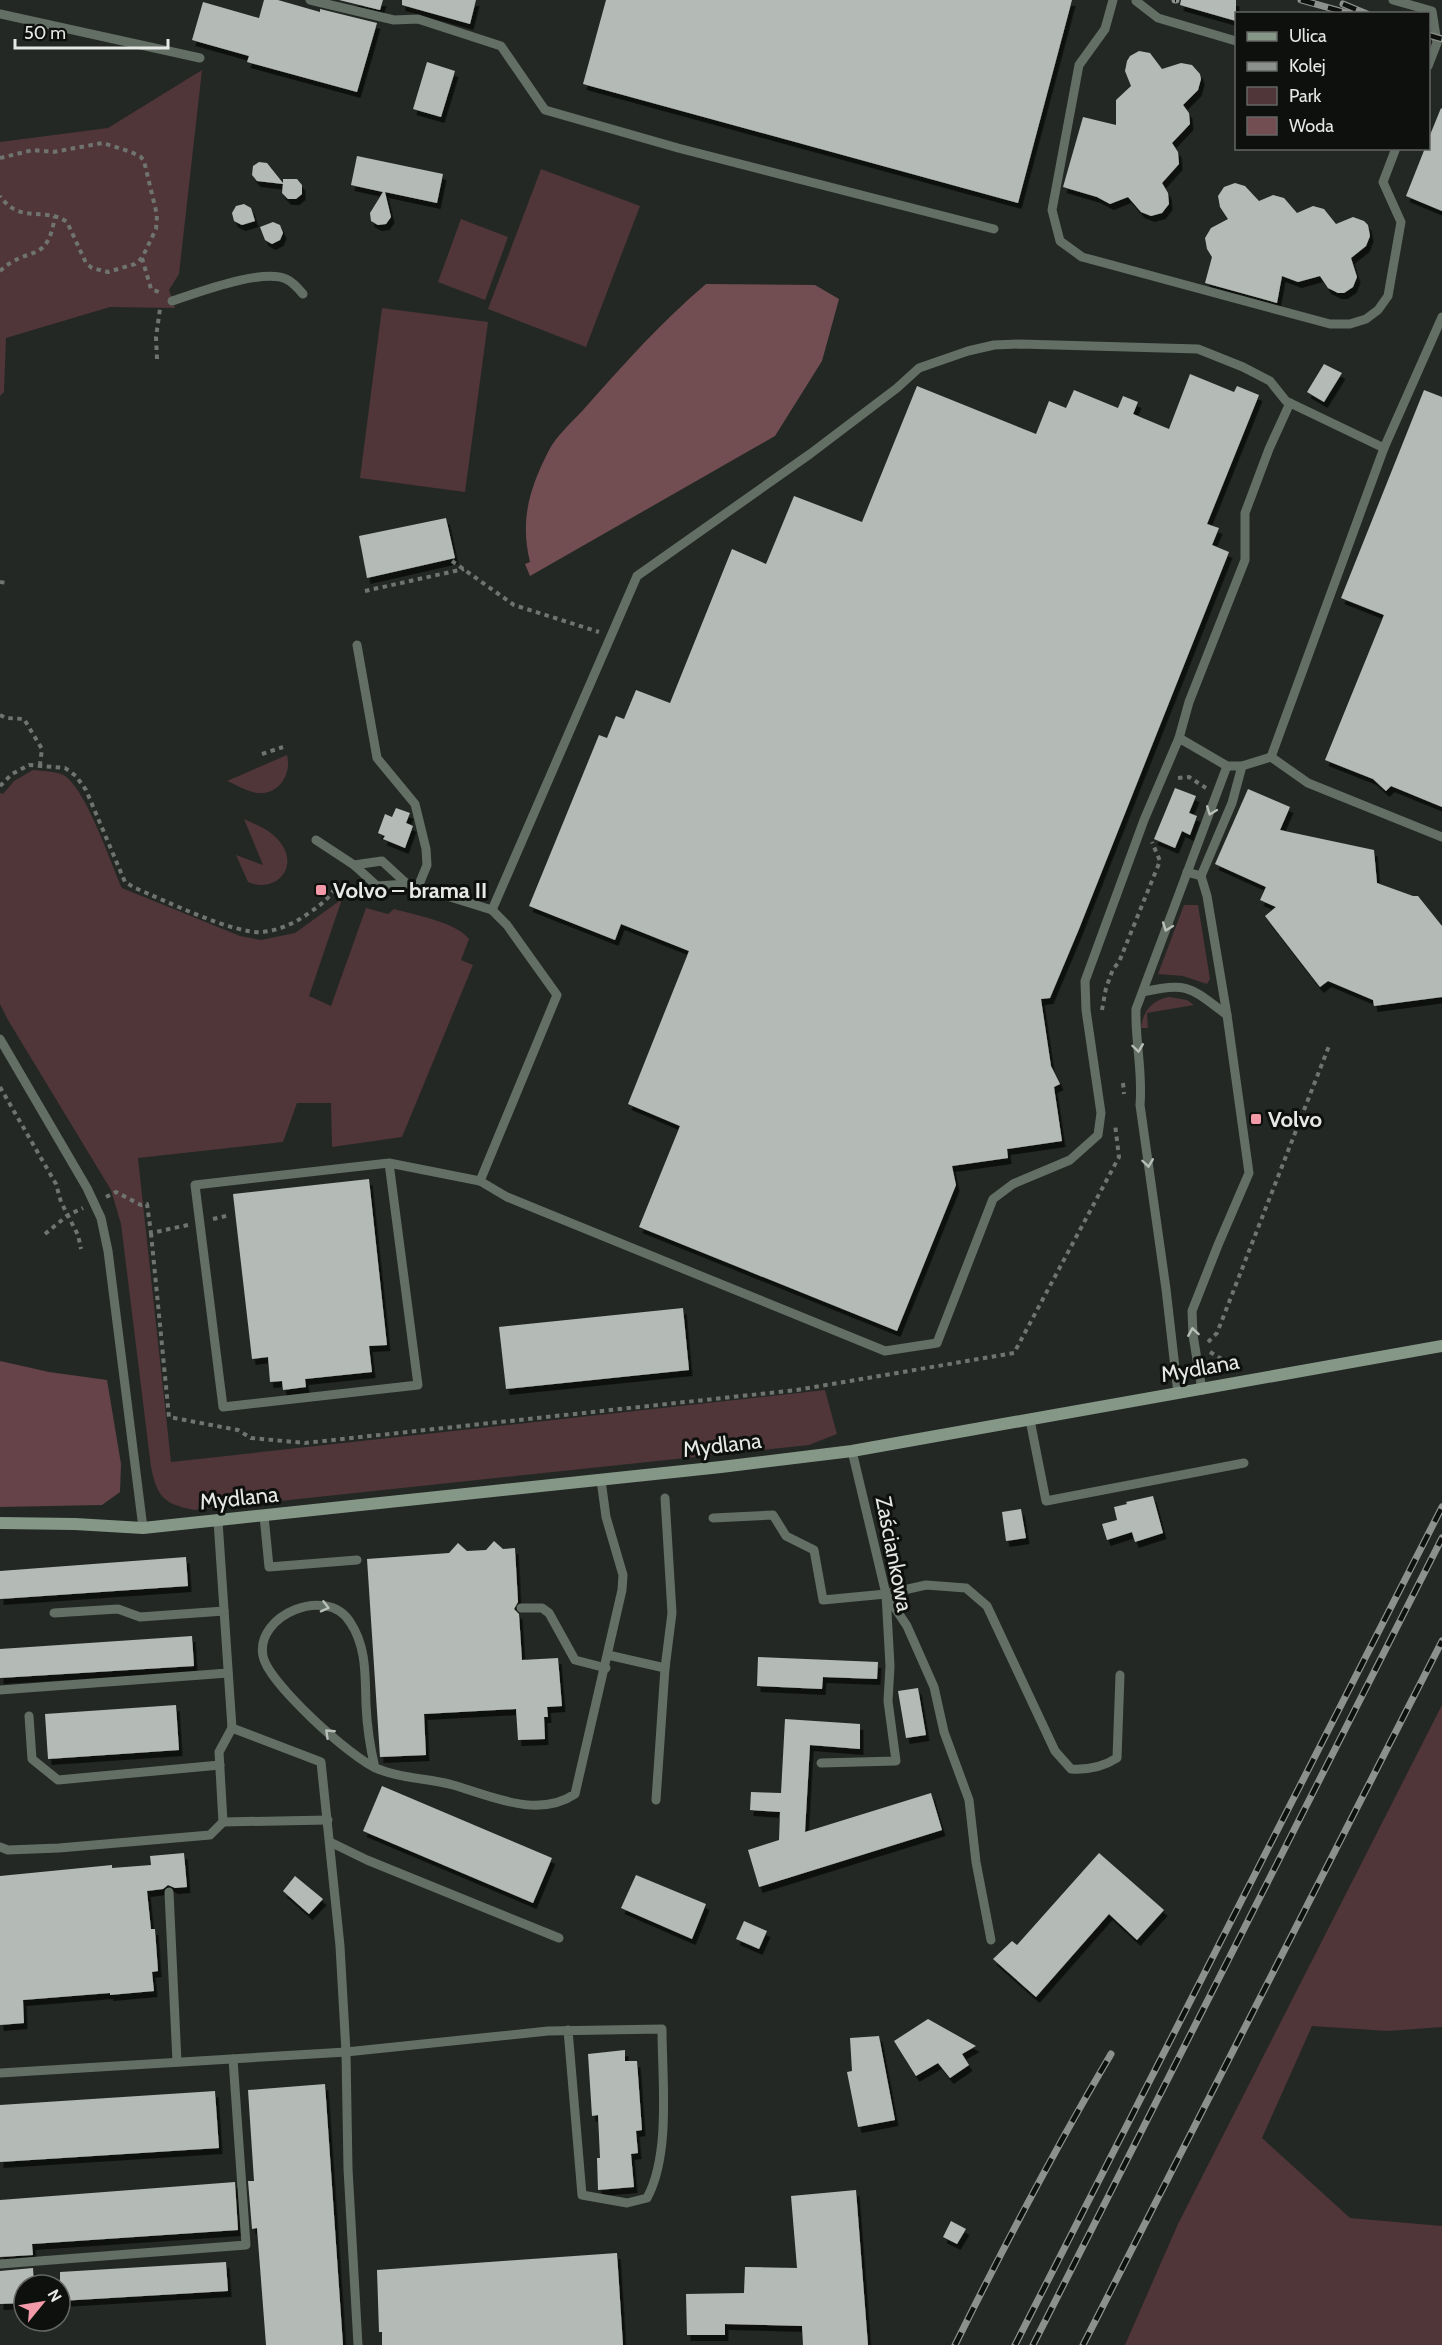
<svg xmlns="http://www.w3.org/2000/svg" width="1442" height="2345" font-family="Cabin,sans-serif">
  <style>
    .green { fill: #503539 }
    .forest { fill: #664348 }
    .water { fill: #724e53 }
    .building { fill: #b4bab5; filter: url(#shadow) }
    .lines { fill: none; stroke-linecap: round; stroke-linejoin: round }
    .path { stroke: #6f7470; stroke-width: 4; stroke-dasharray: 4.5 4.5; stroke-linecap: butt }
    .lane { stroke: #636f64; stroke-width: 9 }
    .secondary { stroke: #859887; stroke-width: 12 }
    .rail-casing { stroke: #8d918e; stroke-width: 7 }
    .rail { stroke: #0e100e; stroke-width: 4.5; stroke-dasharray: 14; stroke-linecap: butt }
    .oneway { stroke: #b8beb8 }
    .poi-dot { fill: #f39aa8; stroke: #0e100e; stroke-width: 2 }
    .labels { text-anchor: middle; dominant-baseline: central; stroke-width: 6; stroke-linejoin: round; paint-order: stroke }
    .poi-label { font-size: 22px; font-weight: bold; fill: #e5e8e5; stroke: #0e100e; text-anchor: start }
    .street-label { font-size: 22px; fill: #e5e8e5; stroke: #0e100e }
  </style>
  <defs>
    <filter id="shadow"><feDropShadow dx="3.5" dy="6" stdDeviation="0" flood-color="#0009"/></filter>
  </defs>
  <rect width="100%" height="100%" fill="#232824"/>
  <g class="green">
    <polygon points="202,70 179,274 169,290 175,308 110,307 6,338 4,392 0,396 0,142 108,128"/>
    <polygon points="541,169 640,206 586,347 488,309"/>
    <polygon points="461,219 508,237 485,300 438,282"/>
    <polygon points="382,308 488,322 465,492 360,478"/>
    <path d="M287 755C292 774 279 795 258 793 247 792 237 785 227 781Z"/>
    <path d="M33 770C42 771 53 771 61 774 84 782 111 864 122 888L240 936 261 940 295 933 342 899 309 996 331 1006 366 908 388 914 394 909C415 915 456 922 469 939L461 960 473 965 402 1137 332 1147 331 1103H297L283 1142 138 1158 171 1462 825 1390 837 1434 809 1445 194 1510C164 1504 157 1497 151 1467L121 1224 111 1190 8 1020 0 1004V793L3 794 14 781Z"/>
    <path d="M244 819C257 825 271 830 280 842 300 867 276 894 248 882L236 855 263 865Z"/>
    <polygon points="1184,905 1198,905 1210,979 1207,984 1183,976 1158,974"/>
    <path d="M1169 997 1187 1000 1194 1005 1147 1013 1148 1028H1141C1143 1011 1152 1000 1169 997Z"/>
    <polygon points="1442,1705 1442,2027 1388,2031 1312,2026 1262,2138 1350,2218 1442,2226 1442,2345 1125,2345 1178,2224"/>
  </g>
  <polygon class="forest" points="0,1361 49,1372 107,1380 121,1464 120,1492 102,1505 0,1507"/>
  <path class="water" d="M706 284 815 285 839 299 822 361 775 436 530 576 525 564 530 562C520 520 529 490 548 452 556 436 572 422 584 409 623 365 661 322 706 284Z"/>
  <g class="building">
    <polygon points="264,0 278,0 320,12 320,9 377,23 357,92 247,62 249,56 192,40 203,2 259,18"/>
    <polygon points="339,0 383,0 380,10"/>
    <polygon points="402,0 476,0 470,24 402,5"/>
    <polygon points="606,0 1072,0 1018,203 583,84"/>
    <polygon points="1181,0 1236,0 1236,21 1180,5"/>
    <polygon points="1139,51 1150,53 1162,69 1181,63 1192,65 1200,74 1201,79 1198,90 1183,105 1189,113 1190,124 1172,143 1178,152 1179,164 1162,183 1168,193 1169,204 1162,213 1151,216 1141,212 1128,197 1110,204 1097,197 1063,187 1083,117 1116,125 1116,100 1131,86 1125,71 1127,61 1130,56"/>
    <polygon points="427,62 455,71 441,117 413,109"/>
    <polygon points="1441,108 1442,109 1442,211 1406,196 1425,148 1428,148 1428,140"/>
    <polygon points="357,156 443,174 437,203 385,192 391,217 386,224 378,225 371,221 370,213 383,192 351,185"/>
    <polygon points="259,162 267,163 283,183 283,179 297,179 302,185 302,194 296,199 288,199 282,193 283,184 257,181 252,175 253,166"/>
    <polygon points="1235,183 1245,186 1259,201 1273,195 1284,198 1297,213 1313,206 1324,209 1336,224 1353,217 1364,221 1368,225 1370,236 1366,246 1351,258 1357,277 1353,287 1344,293 1338,293 1328,288 1320,276 1298,282 1282,276 1277,303 1205,283 1212,257 1207,249 1205,238 1211,228 1228,219 1220,207 1218,196 1224,187"/>
    <polygon points="244,204 251,208 255,221 242,225 234,221 232,213 236,206"/>
    <polygon points="273,222 280,225 283,233 280,240 272,244 265,240 260,227"/>
    <polygon points="1324,364 1342,373 1324,402 1307,392"/>
    <polygon points="1190,374 1234,392 1237,386 1259,395 1207,524 1219,528 1212,545 1229,552 1079,929 1050,998 1041,999 1051,1066 1060,1084 1054,1087 1062,1141 1007,1149 1008,1158 952,1166 956,1185 897,1331 639,1227 680,1126 628,1104 689,951 621,924 615,940 529,906 599,735 607,738 616,716 624,719 636,690 670,703 732,549 766,564 794,496 862,522 917,386 1036,434 1049,401 1066,408 1074,390 1118,408 1123,396 1138,402 1133,414 1169,429"/>
    <polygon points="1424,390 1442,397 1442,807 1391,786 1386,791 1373,779 1325,760 1384,615 1341,598"/>
    <polygon points="446,518 455,558 367,578 359,536"/>
    <polygon points="1175,788 1196,796 1189,813 1197,816 1190,835 1182,831 1175,848 1154,839"/>
    <polygon points="1248,789 1290,807 1280,830 1374,850 1377,883 1413,896 1418,896 1442,926 1442,997 1374,1006 1373,1000 1328,981 1320,987 1265,916 1276,907 1260,900 1266,887 1215,864"/>
    <polygon points="396,808 410,813 406,823 413,826 405,848 383,839 385,836 378,833 385,814 392,817"/>
    <polygon points="369,1179 387,1345 369,1346 372,1372 305,1379 306,1387 283,1390 282,1381 270,1382 268,1357 252,1359 233,1194"/>
    <polygon points="683,1308 689,1370 506,1389 499,1327"/>
    <polygon points="1153,1496 1163,1533 1135,1542 1132,1532 1107,1540 1102,1524 1117,1520 1114,1507 1127,1504 1126,1502"/>
    <polygon points="1021,1509 1026,1538 1006,1541 1002,1512"/>
    <polygon points="494,1541 503,1549 515,1548 518,1602 514,1609 519,1614 522,1660 558,1658 562,1706 547,1707 548,1717 544,1717 545,1739 518,1740 516,1709 424,1714 426,1755 380,1757 367,1559 449,1553 458,1543 467,1551 486,1550"/>
    <polygon points="186,1557 188,1586 0,1599 0,1571"/>
    <polygon points="192,1636 194,1666 0,1678 0,1649"/>
    <polygon points="758,1657 878,1662 877,1679 823,1677 822,1689 757,1686"/>
    <polygon points="918,1688 926,1735 906,1738 898,1691"/>
    <polygon points="176,1705 179,1750 48,1759 45,1714"/>
    <polygon points="785,1719 860,1724 860,1749 810,1745 805,1832 931,1793 942,1830 759,1887 748,1850 779,1840 780,1812 750,1810 751,1792 781,1793"/>
    <polygon points="382,1786 552,1858 533,1903 363,1831"/>
    <polygon points="184,1853 187,1887 175,1888 168,1885 163,1889 147,1891 151,1929 155,1929 158,1971 152,1972 154,1991 110,1995 110,1993 23,2000 24,2023 0,2025 0,1876 112,1865 112,1868 151,1865 150,1856"/>
    <polygon points="1099,1853 1164,1910 1137,1940 1109,1914 1036,1997 993,1959 1012,1941 1017,1945"/>
    <polygon points="636,1875 706,1904 692,1939 621,1908"/>
    <polygon points="295,1876 323,1899 309,1914 283,1891"/>
    <polygon points="744,1921 767,1931 759,1949 736,1939"/>
    <polygon points="928,2019 976,2046 962,2054 969,2065 950,2078 938,2063 916,2076 894,2041"/>
    <polygon points="879,2036 895,2120 858,2127 847,2072 852,2071 850,2038"/>
    <polygon points="625,2050 625,2061 637,2061 642,2130 636,2131 638,2153 631,2154 634,2187 598,2190 597,2158 600,2158 598,2115 592,2116 588,2054"/>
    <polygon points="325,2084 343,2345 266,2345 257,2228 252,2229 248,2181 254,2181 248,2090"/>
    <polygon points="215,2091 219,2148 0,2162 0,2105"/>
    <polygon points="235,2182 238,2230 32,2244 33,2255 0,2257 0,2200"/>
    <polygon points="856,2190 868,2345 803,2345 802,2326 725,2324 725,2335 687,2335 686,2294 744,2293 745,2267 797,2268 791,2196"/>
    <polygon points="951,2221 966,2229 957,2244 943,2237"/>
    <polygon points="617,2253 623,2345 382,2345 382,2332 379,2332 377,2270"/>
    <polygon points="226,2262 228,2291 60,2301 60,2272"/>
    <polygon points="33,2268 34,2285 24,2285 24,2303 0,2304 0,2271"/>
  </g>
  <g class="lines">
    <g class="path">
      <path d="M0 158 33 150 53 152 103 143 131 152 141 157 144 161 157 215 156 229 142 258 135 264 108 272 92 268 86 263 67 222C45 206 20 225 0 196"/>
      <polyline points="142,258 151,289 162,293"/>
      <path d="M0 271C29 244 47 266 55 216"/>
      <polyline points="157,359 156,337 160,309"/>
      <polyline points="452,561 514,605 599,632"/>
      <polyline points="0,582 7,583"/>
      <polyline points="365,591 464,569"/>
      <polyline points="0,715 6,718 24,719 42,749 40,764"/>
      <polyline points="262,754 283,747"/>
      <polyline points="1178,778 1189,777 1206,788"/>
      <path d="M0 786 12 774 29 765 65 768 76 776 86 790 125 882 135 888C164 900 235 935 263 932 280 930 295 923 309 913 322 904 331 897 338 883"/>
      <polyline points="1102,1010 1106,988 1113,969 1119,962 1160,861 1152,842"/>
      <polyline points="1123,1083 1124,1094"/>
      <polyline points="0,1087 56,1184 61,1202 78,1235 81,1249"/>
      <polyline points="106,1197 116,1192 141,1205 147,1204 151,1233 188,1225"/>
      <polyline points="213,1219 230,1215"/>
      <polyline points="151,1233 169,1417 238,1430 251,1438 305,1443 797,1390 1014,1353 1119,1157 1115,1124"/>
      <polyline points="45,1234 68,1215 83,1208"/>
      <polyline points="1208,1342 1217,1333 1329,1046"/>
      <polyline points="1210,1352 1230,1364 1230,1370"/>
    </g>
    <g class="lane">
      <polyline points="310,0 394,20 418,19 501,46 545,110 678,148 994,229"/>
      <polyline points="1113,0 1105,29 1079,65 1052,210 1060,241 1082,257 1330,324 1350,324 1366,319 1378,310 1388,296 1401,222 1383,182 1396,148"/>
      <polyline points="1393,0 1432,11 1437,43 1428,66"/>
      <polyline points="1136,1 1158,18 1236,41"/>
      <polyline points="0,14 200,58"/>
      <path d="M172 301C197 293 262 268 286 279 293 282 298 288 303 294"/>
      <polyline points="357,645 377,758 415,804 426,849 427,865 418,887"/>
      <polyline points="1179,738 1189,702 1245,560 1245,513 1269,449 1290,403"/>
      <polyline points="1271,757 1384,448 1442,317"/>
      <polyline points="1271,757 1308,783 1442,837"/>
      <polyline points="316,840 354,865 377,886 407,884 418,887 492,910 507,925 557,995 480,1181 507,1197 885,1351 937,1343 993,1199 1013,1184 1070,1160 1098,1135 1101,1113 1086,1010 1085,981 1144,820 1179,738 1227,766 1242,766 1271,757"/>
      <polyline points="354,865 382,861 407,884"/>
      <polyline points="1187,872 1201,876 1207,896 1227,1015 1249,1173 1218,1245 1192,1311 1193,1335 1202,1390"/>
      <polyline points="1201,876 1232,803 1242,766"/>
      <polyline points="492,910 637,576 810,454 897,388 919,368 968,351 994,345 1020,344 1198,349 1243,367 1270,381 1286,401 1384,448"/>
      <path d="M1143 992C1188 981 1191 988 1227 1015"/>
      <polyline points="0,1039 87,1188 101,1218 108,1251 143,1528"/>
      <polyline points="389,1163 418,1385 223,1407 195,1185 389,1163 480,1181"/>
      <path d="M1178 1394 1166 1289 1140 1105C1143 1071 1135 1043 1136 1009L1227 766"/>
      <polyline points="1030,1420 1046,1501 1244,1463"/>
      <polyline points="665,1498 672,1613 665,1668"/>
      <polyline points="264,1516 269,1567 357,1560"/>
      <path d="M713 1518 773 1515 786 1536 814 1550 823 1600 886 1594 926 1585 966 1588 987 1606 1055 1751 1071 1769C1088 1770 1103 1767 1117 1758L1120 1675"/>
      <polyline points="218,1521 232,1728 321,1762 340,1946 346,2052 348,2169 358,2345"/>
      <polyline points="887,1596 907,1626 934,1687 944,1732 969,1800 976,1862 991,1940"/>
      <polyline points="521,1608 542,1608 549,1613 575,1660 606,1668"/>
      <polyline points="54,1613 118,1609 140,1617 224,1611"/>
      <polyline points="608,1655 665,1668 656,1800"/>
      <polyline points="0,1690 228,1673"/>
      <polyline points="29,1716 32,1759 58,1780 220,1765"/>
      <polyline points="232,1728 219,1752 223,1822 328,1820"/>
      <polyline points="821,1763 896,1761 888,1701 890,1666 886,1594 852,1451"/>
      <path d="M375 1768C370 1747 367 1727 366 1705 365 1677 367 1647 350 1622 327 1585 255 1615 263 1656 268 1683 352 1759 378 1769 402 1779 428 1778 453 1785 491 1796 538 1819 575 1794L622 1590 623 1575 606 1517 601 1480"/>
      <polyline points="330,1842 367,1860 559,1938"/>
      <polyline points="0,1847 8,1850 59,1848 210,1835 223,1822"/>
      <polyline points="169,1892 177,2062"/>
      <path d="M0 2073 346 2052 548 2031 662 2029C662 2079 671 2154 647 2198L627 2203 582 2195 568 2030"/>
      <polyline points="0,2264 246,2245 233,2059"/>
    </g>
    <polyline class="secondary" points="0,1523 75,1524 143,1528 721,1467 852,1451 1442,1346"/>
    <g class="rail-casing">
      <g id="rail">
        <polyline points="1175,0 1176,0"/>
        <polyline points="1301,0 1351,14"/>
        <polyline points="1343,4 1367,14"/>
        <polyline points="1428,35 1442,39"/>
        <path d="M955 2345C1004 2246 1055 2149 1111 2054"/>
        <polyline points="1015,2345 1442,1507"/>
        <polyline points="1033,2345 1442,1538"/>
        <polyline points="1083,2345 1442,1641"/>
      </g>
    </g>
    <use href="#rail" class="rail"/>
  </g>
  <defs><path id="oneway-chevron" d="M-2-3.5L2.5 0L-2 3.5" fill="none" stroke-width="1.6" stroke-linecap="round" stroke-linejoin="round" transform="scale(1.5)"/></defs>
  <g class="oneway">
    <use href="#oneway-chevron" transform="translate(1211 811) rotate(111)"/>
    <use href="#oneway-chevron" transform="translate(1167 927) rotate(110)"/>
    <use href="#oneway-chevron" transform="translate(1138 1048) rotate(82)"/>
    <use href="#oneway-chevron" transform="translate(1148 1163) rotate(82)"/>
    <use href="#oneway-chevron" transform="translate(1193 1332) rotate(-99)"/>
    <use href="#oneway-chevron" transform="translate(325 1607) rotate(14)"/>
    <use href="#oneway-chevron" transform="translate(329 1733) rotate(-137)"/>
  </g>
  <g class="poi-dot">
    <rect x="315" y="884" width="12" height="12" rx="3"/>
    <rect x="1250" y="1113" width="12" height="12" rx="3"/>
  </g>
  <g class="labels">
    <g class="poi-label">
      <text x="333" y="890">Volvo – brama II</text>
      <text x="1268" y="1119">Volvo</text>
    </g>
    <g class="street-label">
      <text transform="translate(1200 1368) rotate(-10)">Mydlana</text>
      <text transform="translate(722 1445) rotate(-7)">Mydlana</text>
      <text transform="translate(239 1498) rotate(-6)">Mydlana</text>
      <text transform="translate(894 1554) rotate(79)">Zaściankowa</text>
    </g>
  </g>
  <rect x="1235" y="12" width="195" height="138" fill="#0e100e" stroke="#646664" stroke-width="1.5"/>
  <rect x="1247" y="32" width="30" height="9" fill="#859887" stroke="#646664" stroke-width="1.5"/>
  <text x="1289" y="42" font-size="18" fill="#e5e8e5">Ulica</text>
  <rect x="1247" y="62" width="30" height="9" fill="#8d918e" stroke="#646664" stroke-width="1.5"/>
  <text x="1289" y="72" font-size="18" fill="#e5e8e5">Kolej</text>
  <rect x="1247" y="87" width="30" height="18" fill="#503539" stroke="#646664" stroke-width="1.5"/>
  <text x="1289" y="102" font-size="18" fill="#e5e8e5">Park</text>
  <rect x="1247" y="117" width="30" height="18" fill="#724e53" stroke="#646664" stroke-width="1.5"/>
  <text x="1289" y="132" font-size="18" fill="#e5e8e5">Woda</text>
  <g transform="translate(42 2303) rotate(60)"><circle r="28" fill="#0e100e" stroke="#646664" stroke-width="1.5"/>
  <path d="M0-4.5L10 22L0 15L-10 22Z" fill="#f39aa8"/>
  <text y="-9" font-size="16" font-weight="bold" text-anchor="middle" fill="#e5e8e5">N</text>
  </g>
  <path d="M15 39v9h153v-9" fill="none" stroke="#e5e8e5" stroke-width="3"/>
  <text x="24" y="39" font-size="18" fill="#e5e8e5" stroke="#0e100e" stroke-width="4.5" paint-order="stroke">50 m</text>
</svg>
